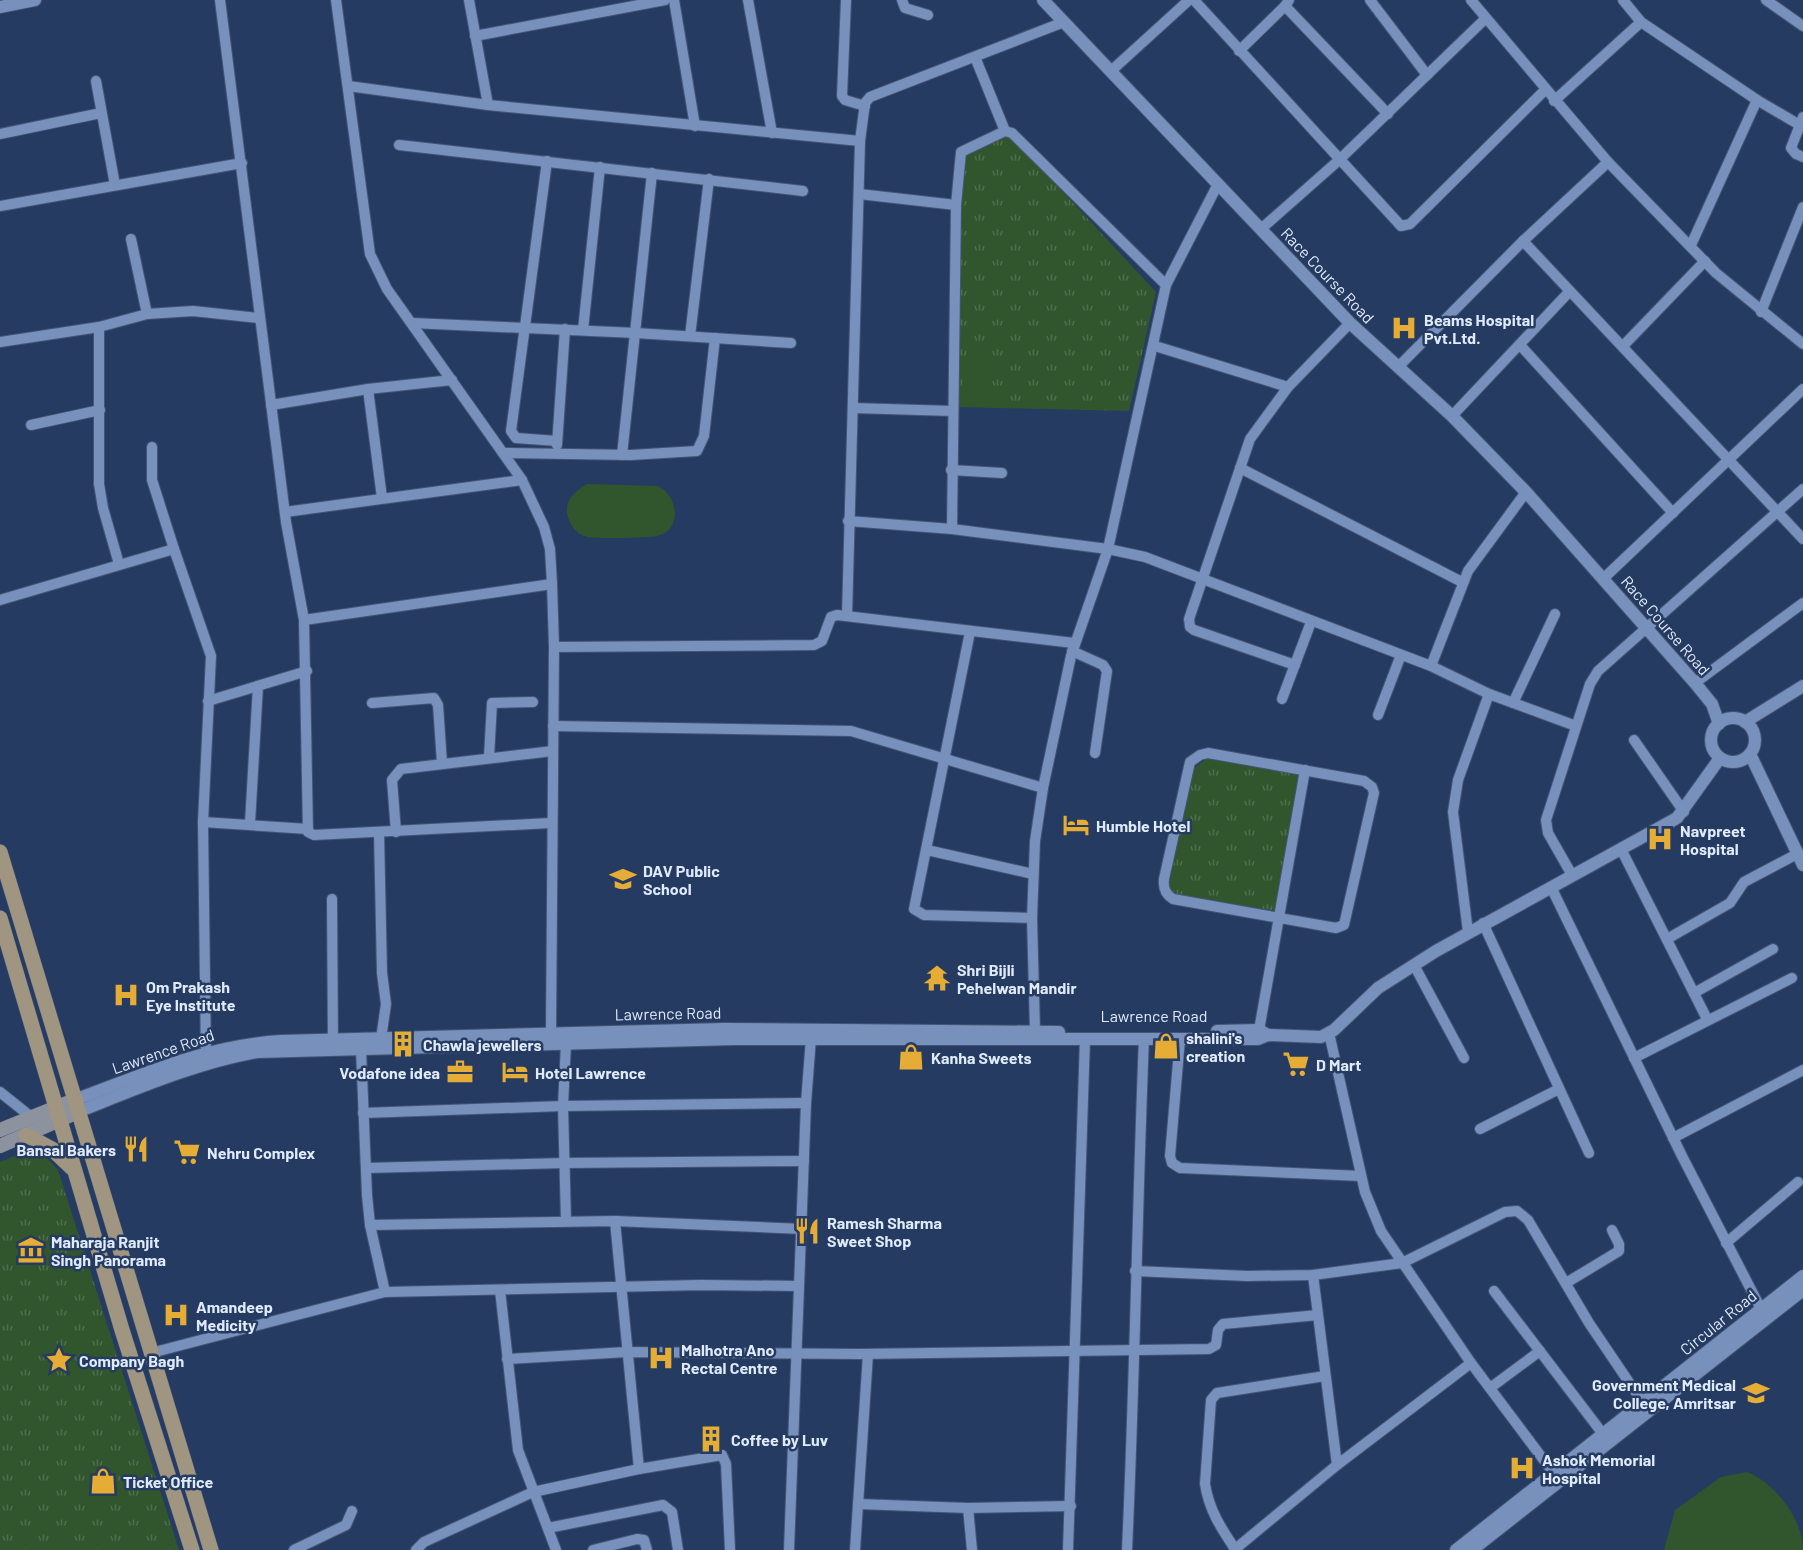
<svg xmlns="http://www.w3.org/2000/svg" width="1803" height="1550" font-family="Barlow,sans-serif">
  <style>
    .grass { fill: url(#grass-tufts) }
    .pitch { fill: #31562d }
    .lines { fill: none; stroke-linecap: round; stroke-linejoin: round }
    .minor-casing { stroke: #445575; stroke-width: 12 }
    .tertiary-casing { stroke: #445575; stroke-width: 14 }
    .secondary-casing { stroke: #445575; stroke-width: 15 }
    .primary-casing { stroke: #445575; stroke-width: 16 }
    .minor { stroke: #7890bc; stroke-width: 10 }
    .tertiary { stroke: #7890bc; stroke-width: 12 }
    .secondary { stroke: #8c929e; stroke-width: 14 }
    .primary { stroke: #a09581; stroke-width: 15 }
    .labels { text-anchor: middle; dominant-baseline: central; stroke-width: 5; stroke-linejoin: round; paint-order: stroke }
    .street-label { font-size: 16px; fill: #dfeafd; stroke: #263b61 }
    .poi-label { font-size: 16px; font-weight: bold; fill: #dfeafd; stroke: #263b61; text-anchor: start }
  </style>
  <defs>
    <pattern id="grass-tufts" width="24" height="20" patternUnits="userSpaceOnUse" patternTransform="scale(1.5)"><rect width="24" height="20" fill="#31562d"/><path d="M3 7l-1-3M5 7V3M7 7l1-3M15 17l-1-3M17 17v-4M19 17l1-3" fill="none" stroke="#4e6e4c"/></pattern>
  </defs>
  <rect width="100%" height="100%" fill="#263b61"/>
  <g class="grass">
    <polygon points="1008,133 1156,292 1129,411 959,407 960,157"/>
    <polygon points="1208,758 1299,774 1276,911 1168,893 1190,771"/>
    <polygon points="27,1151 48,1159 58,1170 179,1550 0,1550 0,1162"/>
  </g>
  <g class="pitch">
    <polygon points="964,357 991,359 988,403 961,401"/>
    <path d="M587 484 658 486C678 496 683 530 657 536 647 538 596 539 587 537 575 534 569 523 567 513 565 499 577 490 587 484Z"/>
    <path d="M1747 1472C1775 1483 1803 1519 1803 1550H1664L1675 1510 1721 1477Z"/>
  </g>
  <g class="lines">
    <g class="minor-casing">
      <g id="minor">
        <polyline points="220,0 286,522 304,620 308,832 314,835 551,823"/>
        <polyline points="336,0 370,254 387,289 522,480 544,527 550,549 552,584 554,647 551,1032"/>
        <polyline points="469,0 488,105"/>
        <polyline points="674,0 695,126"/>
        <polyline points="748,0 772,133"/>
        <polyline points="846,0 842,96 845,100 865,106"/>
        <polyline points="902,0 905,8 928,15"/>
        <polyline points="1194,0 1401,226 1410,224 1545,90"/>
        <polyline points="1289,0 1285,6 1388,114"/>
        <polyline points="1370,0 1427,75"/>
        <polyline points="1471,0 1608,162 1716,273 1803,344"/>
        <polyline points="1623,0 1641,22 1757,100 1798,124"/>
        <polyline points="1766,0 1803,26"/>
        <polyline points="475,36 665,0"/>
        <polyline points="1239,51 1285,6"/>
        <polyline points="975,57 1005,131"/>
        <polyline points="1111,71 1189,0"/>
        <polyline points="96,81 115,185"/>
        <polyline points="348,86 488,105 860,141 865,103 870,97 1064,22"/>
        <polyline points="1554,101 1641,22"/>
        <polyline points="1803,117 1791,148 1796,154 1803,157"/>
        <polyline points="0,134 101,113"/>
        <polyline points="399,145 803,191"/>
        <polyline points="547,161 511,431 516,438 557,441"/>
        <polyline points="859,194 956,205"/>
        <polyline points="0,206 242,163"/>
        <polyline points="1261,229 1338,161 1485,19"/>
        <polyline points="131,239 147,314"/>
        <polyline points="1523,241 1803,539"/>
        <polyline points="1691,245 1757,100"/>
        <polyline points="1761,312 1803,207"/>
        <polyline points="412,323 636,333 791,343"/>
        <polyline points="99,327 99,484 103,508 119,564"/>
        <polyline points="583,330 600,167"/>
        <polyline points="690,336 709,179"/>
        <polyline points="0,342 99,327 147,314 193,311 259,318"/>
        <polyline points="1520,345 1673,513"/>
        <polyline points="1155,346 1288,387"/>
        <polyline points="1623,346 1705,261"/>
        <polyline points="1399,366 1523,241 1608,162"/>
        <polyline points="368,389 382,498"/>
        <polyline points="271,405 368,389 452,380"/>
        <polyline points="853,408 953,411"/>
        <polyline points="1452,416 1569,292"/>
        <polyline points="31,425 100,410"/>
        <polyline points="557,445 565,329"/>
        <polyline points="152,447 152,480 174,549"/>
        <polyline points="503,453 631,455 697,451 704,436 715,338"/>
        <polyline points="622,455 652,173"/>
        <polyline points="1240,468 1462,582"/>
        <polyline points="951,470 1002,473"/>
        <polyline points="285,512 522,480"/>
        <polyline points="848,521 952,529 1108,549 1145,557 1431,666 1489,694 1576,726"/>
        <polyline points="952,529 956,205 961,152 1005,131 1012,133 1166,285"/>
        <polyline points="1604,578 1803,389"/>
        <polyline points="0,600 174,549 211,656 203,822 206,1060"/>
        <polyline points="847,616 860,141"/>
        <polyline points="304,620 552,584"/>
        <polyline points="970,632 914,909 924,915 1032,918"/>
        <polyline points="554,647 814,645 822,641 831,617 837,615 1074,643"/>
        <polyline points="1072,651 1103,665 1107,671 1095,753"/>
        <polyline points="1295,665 1194,630 1190,627 1189,619 1250,439 1288,387 1350,323"/>
        <polyline points="1431,666 1468,571 1526,492"/>
        <polyline points="1695,683 1803,603"/>
        <polyline points="1282,699 1311,622"/>
        <polyline points="208,701 307,671"/>
        <polyline points="372,703 434,698 438,705 442,763"/>
        <polyline points="1513,703 1555,614"/>
        <polyline points="1378,715 1401,655"/>
        <polyline points="553,726 851,731 1043,788"/>
        <polyline points="1634,740 1684,812"/>
        <path d="M1208 753 1364 781 1372 787 1374 793 1344 925 1336 928 1173 899C1165 894 1163 888 1164 879L1190 762 1200 755Z"/>
        <polyline points="489,757 492,703 533,702"/>
        <polyline points="203,822 308,829"/>
        <polyline points="250,823 258,686"/>
        <polyline points="396,832 392,780 401,769 553,751"/>
        <polyline points="379,833 382,973 386,1004 381,1039"/>
        <polyline points="1621,849 1707,1019"/>
        <polyline points="927,850 1033,874"/>
        <polyline points="1572,875 1548,833 1546,820 1590,684 1598,671 1803,489"/>
        <polyline points="1551,887 1682,1156 1761,1309"/>
        <polyline points="332,899 333,1047"/>
        <polyline points="1483,923 1589,1153"/>
        <polyline points="1468,932 1453,812 1458,780 1489,694"/>
        <polyline points="1667,939 1730,903 1744,882 1797,854"/>
        <polyline points="1414,965 1464,1058"/>
        <polyline points="1694,993 1773,949"/>
        <polyline points="1035,1031 1032,918 1035,841 1043,788 1071,656 1108,549 1166,285 1218,184"/>
        <polyline points="1329,1033 1365,1192 1381,1231 1471,1363 1558,1479"/>
        <polyline points="1258,1036 1305,770"/>
        <polyline points="1180,1039 1170,1156 1172,1163 1180,1168 1361,1176"/>
        <polyline points="566,1043 563,1106 566,1221"/>
        <polyline points="361,1050 367,1195 370,1225 385,1292"/>
        <polyline points="1634,1058 1792,978"/>
        <polyline points="0,1092 30,1116"/>
        <polyline points="363,1113 563,1106 806,1103"/>
        <polyline points="1480,1129 1559,1089"/>
        <polyline points="1673,1138 1803,1070"/>
        <polyline points="366,1168 564,1163 804,1161"/>
        <polyline points="370,1225 615,1221 803,1229"/>
        <polyline points="1726,1243 1798,1182"/>
        <polyline points="1135,1271 1247,1276 1313,1275 1402,1263 1505,1212 1517,1211 1528,1220 1589,1323 1643,1403"/>
        <polyline points="1313,1275 1337,1465"/>
        <polyline points="1566,1283 1619,1251 1619,1244 1612,1230"/>
        <polyline points="500,1290 518,1450 556,1550"/>
        <polyline points="1494,1291 1603,1434"/>
        <polyline points="151,1353 385,1292 701,1285 799,1286"/>
        <polyline points="507,1359 627,1352 859,1354 1209,1349 1216,1345 1218,1330 1223,1324 1318,1315"/>
        <polyline points="1490,1388 1540,1351"/>
        <polyline points="639,1469 722,1455 726,1464 730,1550"/>
        <polyline points="858,1504 968,1508 1071,1506"/>
        <polyline points="968,1508 972,1550"/>
        <polyline points="548,1528 663,1505 672,1512 678,1550"/>
        <path d="M1235 1549C1221 1528 1209 1510 1205 1484L1211 1400 1217 1393 1325 1376"/>
        <polyline points="294,1550 346,1525 352,1511"/>
        <polyline points="416,1550 424,1542 533,1492 639,1469 615,1221"/>
        <polyline points="593,1550 637,1539 644,1540 647,1550"/>
        <polyline points="789,1550 806,1103 811,1038"/>
        <polyline points="855,1550 868,1354"/>
        <polyline points="1068,1550 1085,1039"/>
        <path d="M1127 1550C1135 1379 1137 1209 1144 1038"/>
        <polyline points="1234,1550 1337,1465 1471,1363"/>
      </g>
    </g>
    <g class="tertiary-casing">
      <g id="tertiary">
        <polyline points="1043,0 1350,323 1452,416 1526,492 1695,683 1712,704 1719,724"/>
        <polyline points="0,7 35,0"/>
        <circle cx="1733" cy="740" r="22"/>
        <polyline points="1745,722 1803,686"/>
        <polyline points="1750,754 1803,865"/>
        <polyline points="1217,1031 1259,1030 1268,1035"/>
        <path d="M77 1099C147 1073 205 1046 281 1041L724 1029 1059 1032"/>
        <path d="M80 1111C138 1088 196 1063 257 1052L734 1039H1258L1268 1035 1321 1037 1334 1030 1378 988 1436 951 1677 818 1720 758"/>
        <polyline points="1456,1550 1803,1276"/>
        <polyline points="1472,1550 1803,1290"/>
      </g>
    </g>
    <g class="secondary-casing">
      <g id="secondary">
        <polyline points="0,1130 77,1099"/>
        <polyline points="0,1146 80,1111"/>
      </g>
    </g>
    <g class="primary-casing">
      <g id="primary">
        <polyline points="0,852 211,1550"/>
        <polyline points="0,918 122,1330 192,1550"/>
        <polyline points="26,1135 52,1149 72,1168"/>
      </g>
    </g>
    <use href="#minor" class="minor"/>
    <use href="#tertiary" class="tertiary"/>
    <use href="#secondary" class="secondary"/>
    <use href="#primary" class="primary"/>
  </g>
  <defs>
    <g id="hospital-bare" transform="scale(2.07)"><path d="M-5-5h3v3.5h4V-5h3V5h-3V1.5h-4V5h-3Z" fill="#e5ad35" stroke="#263b61" stroke-width="2.5" paint-order="stroke"/></g>
    <g id="hotel-bare" transform="scale(2.07)"><path d="M-6-4.5h1.5V1H6V5H4.5V3h-9V5H-6ZM-4 0a1.8 1.8 0 1 1 3.6 0ZM.5 0V-2.5h3Q6-2.5 6 0Z" fill="#e5ad35" stroke="#263b61" stroke-width="2.5" paint-order="stroke"/></g>
    <g id="school-bare" transform="scale(2.07)"><path d="M0-5L7-2L0 1L-7-2ZM-4 1L0 2.5L4 1V4Q0 6-4 4Z" fill="#e5ad35" stroke="#263b61" stroke-width="2.5" paint-order="stroke"/></g>
    <g id="temple-bare" transform="scale(2.07)"><path d="M0-6L5-2H3V0L6.5 2.5H4V6H1.5V3h-3V6H-4V2.5H-6.5L-3 0V-2H-5Z" fill="#e5ad35" stroke="#263b61" stroke-width="2.5" paint-order="stroke"/></g>
    <g id="building-bare" transform="scale(2.07)"><path d="M-4-6H4V6H1V3H-1V6H-4ZM-2.5-4.3h1.7v1.8h-1.7ZM.8-4.3h1.7v1.8H.8ZM-2.5-1h1.7V.8h-1.7ZM.8-1h1.7V.8H.8Z" fill="#e5ad35" stroke="#263b61" stroke-width="2.5" paint-order="stroke"/></g>
    <g id="shop-bare" transform="scale(2.07)"><path d="M-5-2.5h2.3a2.7 3.5 0 0 1 5.4 0H5L5.5 6h-11ZM-1.5-2.5h3a1.5 2.3 0 0 0-3 0Z" fill="#e5ad35" stroke="#263b61" stroke-width="2.5" paint-order="stroke"/></g>
    <g id="supermarket-bare" transform="scale(2.07)"><path d="M-6-5.5h2.5l.6 2H6L4.5 2H-2.5L-4.4-4H-6ZM-1.5 3.2a1.3 1.3 0 1 0 .1 0ZM3 3.2a1.3 1.3 0 1 0 .1 0Z" fill="#e5ad35" stroke="#263b61" stroke-width="2.5" paint-order="stroke"/></g>
    <g id="office-bare" transform="scale(2.07)"><path d="M-6-3h4V-5.5h4V-3h4V5H-6ZM-1-4.5V-3h2v-1.5ZM-6 0V1H6V0Z" fill="#e5ad35" stroke="#263b61" stroke-width="2.5" paint-order="stroke"/></g>
    <g id="restaurant-bare" transform="scale(2.07)"><path d="M-5-6h1v4h1v-4h1v4h1v-4h1v5L-1.5 .5V6h-2V.5L-5-1ZM5-6V6H3V1.5H1.5Q1.5-4 5-6Z" fill="#e5ad35" stroke="#263b61" stroke-width="2.5" paint-order="stroke"/></g>
    <g id="museum-bare" transform="scale(2.07)"><path d="M0-6L6-3V-2H-6V-3ZM-5-1h2V3h-2ZM-1-1h2V3h-2ZM3-1h2V3H3ZM-6 4H6V6H-6Z" fill="#e5ad35" stroke="#263b61" stroke-width="2.5" paint-order="stroke"/></g>
    <g id="sight-bare" transform="scale(2.07)"><path d="M0-6L1.8-2.2L6-1.7L2.9 1.2L3.7 5.4L0 3.3L-3.7 5.4L-2.9 1.2L-6-1.7L-1.8-2.2Z" fill="#e5ad35" stroke="#263b61" stroke-width="2.5" paint-order="stroke"/></g>
    <g id="university-bare" transform="scale(2.07)"><path d="M0-5L7-2L0 1L-7-2ZM-4 1L0 2.5L4 1V4Q0 6-4 4Z" fill="#e5ad35" stroke="#263b61" stroke-width="2.5" paint-order="stroke"/></g>
  </defs>
  <g fill-rule="evenodd">
    <use href="#hospital-bare" x="1404" y="328"/>
    <use href="#hotel-bare" x="1076" y="825"/>
    <use href="#hospital-bare" x="1660" y="839"/>
    <use href="#school-bare" x="623" y="879"/>
    <use href="#temple-bare" x="937" y="978"/>
    <use href="#hospital-bare" x="126" y="995"/>
    <use href="#building-bare" x="403" y="1044"/>
    <use href="#shop-bare" x="1166" y="1046"/>
    <use href="#shop-bare" x="911" y="1057"/>
    <use href="#supermarket-bare" x="1296" y="1064"/>
    <use href="#office-bare" x="460" y="1072"/>
    <use href="#hotel-bare" x="515" y="1072"/>
    <use href="#restaurant-bare" x="136" y="1149"/>
    <use href="#supermarket-bare" x="187" y="1152"/>
    <use href="#restaurant-bare" x="807" y="1231"/>
    <use href="#museum-bare" x="31" y="1250"/>
    <use href="#hospital-bare" x="176" y="1315"/>
    <use href="#hospital-bare" x="661" y="1358"/>
    <use href="#sight-bare" x="59" y="1360"/>
    <use href="#university-bare" x="1756" y="1393"/>
    <use href="#building-bare" x="711" y="1439"/>
    <use href="#hospital-bare" x="1522" y="1468"/>
    <use href="#shop-bare" x="103" y="1481"/>
  </g>
  <g class="labels">
    <g class="street-label">
      <text transform="translate(1328 275) rotate(46)">Race Course Road</text>
      <text transform="translate(1666 625) rotate(49)">Race Course Road</text>
      <text transform="translate(668 1013) rotate(-1)">Lawrence Road</text>
      <text x="1154" y="1015">Lawrence Road</text>
      <text transform="translate(163 1051) rotate(-19)">Lawrence Road</text>
      <text transform="translate(1718 1322) rotate(-39)">Circular Road</text>
    </g>
    <g class="poi-label">
      <text x="1424" y="319">Beams Hospital<tspan x="1424" dy="18">Pvt.Ltd.</tspan></text>
      <text x="1096" y="825">Humble Hotel</text>
      <text x="1680" y="830">Navpreet<tspan x="1680" dy="18">Hospital</tspan></text>
      <text x="643" y="870">DAV Public<tspan x="643" dy="18">School</tspan></text>
      <text x="957" y="969">Shri Bijli<tspan x="957" dy="18">Pehelwan Mandir</tspan></text>
      <text x="146" y="986">Om Prakash<tspan x="146" dy="18">Eye Institute</tspan></text>
      <text x="1186" y="1037">shalini's<tspan x="1186" dy="18">creation</tspan></text>
      <text x="423" y="1044">Chawla jewellers</text>
      <text x="931" y="1057">Kanha Sweets</text>
      <text x="1316" y="1064">D Mart</text>
      <text x="440" y="1072" text-anchor="end">Vodafone idea</text>
      <text x="535" y="1072">Hotel Lawrence</text>
      <text x="116" y="1149" text-anchor="end">Bansal Bakers</text>
      <text x="207" y="1152">Nehru Complex</text>
      <text x="827" y="1222">Ramesh Sharma<tspan x="827" dy="18">Sweet Shop</tspan></text>
      <text x="51" y="1241">Maharaja Ranjit<tspan x="51" dy="18">Singh Panorama</tspan></text>
      <text x="196" y="1306">Amandeep<tspan x="196" dy="18">Medicity</tspan></text>
      <text x="681" y="1349">Malhotra Ano<tspan x="681" dy="18">Rectal Centre</tspan></text>
      <text x="79" y="1360">Company Bagh</text>
      <text x="1736" y="1384" text-anchor="end">Government Medical<tspan x="1736" dy="18">College, Amritsar</tspan></text>
      <text x="731" y="1439">Coffee by Luv</text>
      <text x="1542" y="1459">Ashok Memorial<tspan x="1542" dy="18">Hospital</tspan></text>
      <text x="123" y="1481">Ticket Office</text>
    </g>
  </g>
</svg>
